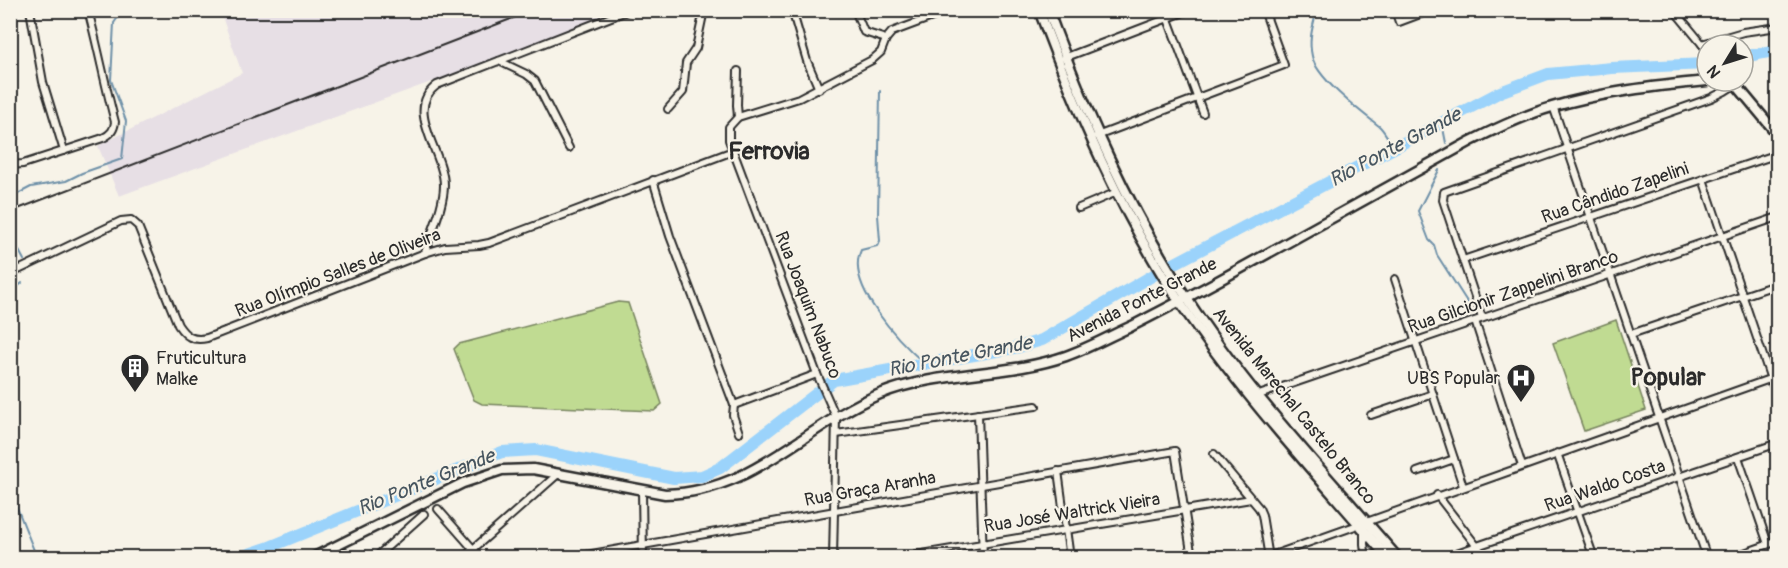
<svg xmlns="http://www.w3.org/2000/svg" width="1788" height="568" font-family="Pangolin,sans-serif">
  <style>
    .built { fill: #e7dfe5 }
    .green { fill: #c0db92; stroke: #76835e; stroke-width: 1.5 }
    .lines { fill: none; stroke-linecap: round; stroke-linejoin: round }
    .stream { stroke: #6e90a8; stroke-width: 2 }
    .river { stroke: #9bd3fb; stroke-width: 12 }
    .street-casing { stroke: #2b2b2b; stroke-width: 10 }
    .secondary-casing { stroke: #2b2b2b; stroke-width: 13 }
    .street { stroke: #f7f3e8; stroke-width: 6 }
    .secondary { stroke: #f7f3e8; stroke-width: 8 }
    .rail { stroke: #2b2b2b; stroke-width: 2 }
    .labels { text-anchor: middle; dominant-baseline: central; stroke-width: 4.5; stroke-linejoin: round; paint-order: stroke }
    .street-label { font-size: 18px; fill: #2b2b2b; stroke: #f7f3e8 }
    .poi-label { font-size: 18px; fill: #2b2b2b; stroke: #f7f3e8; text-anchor: start }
    .water-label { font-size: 20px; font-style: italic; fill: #47555f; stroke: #f7f3e8 }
    .district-label { font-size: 24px; font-weight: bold; fill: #2b2b2b; stroke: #f7f3e8 }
  </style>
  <rect width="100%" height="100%" fill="#f7f3e8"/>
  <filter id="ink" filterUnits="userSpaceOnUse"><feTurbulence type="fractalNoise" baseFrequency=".0167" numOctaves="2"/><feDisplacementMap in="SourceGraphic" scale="12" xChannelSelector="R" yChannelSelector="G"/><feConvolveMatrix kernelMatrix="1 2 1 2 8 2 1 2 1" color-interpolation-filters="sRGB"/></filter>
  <g filter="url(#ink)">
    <polygon class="built" points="220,11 220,10 616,11 431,82 119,196 98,146 242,73"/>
    <g class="green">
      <polygon points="618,302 628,303 662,404 654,411 482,404 474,400 454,349 459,344"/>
      <polygon points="1616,320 1646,410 1584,431 1553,343"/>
    </g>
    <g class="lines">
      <g class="stream">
        <path d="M1317 10C1313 26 1308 39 1312 56 1316 78 1361 112 1379 126 1386 132 1388 142 1397 147"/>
        <path d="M880 91 878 215 880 241 877 246 861 250C844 285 901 343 925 364"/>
        <polyline points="1442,123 1446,143"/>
        <polyline points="1439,170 1418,211 1429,240 1434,245 1437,255 1471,308"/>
        <polyline points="10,198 31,187 66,181 82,173 122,159 126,121 111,80 114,23 123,10"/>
        <polyline points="10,234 24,260"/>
        <polyline points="10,293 22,283"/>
        <polyline points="10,490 37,558"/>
      </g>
      <g class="river">
        <polyline points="1743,57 1778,50"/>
        <polyline points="237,558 267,548 502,452 536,450 674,478 702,476 720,468 834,380 1019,347 1042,340 1164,269 1500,92 1548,74 1612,68 1707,64"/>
      </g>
      <g class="street-casing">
        <g id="street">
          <polyline points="30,10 43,82 64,151"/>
          <polyline points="792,10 807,61 819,89"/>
          <polyline points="855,10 864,32 886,39"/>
          <polyline points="1395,10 1399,22 1431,10"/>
          <polyline points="1674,10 1707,50"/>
          <polyline points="1168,19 1203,113"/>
          <polyline points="1702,44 1743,32 1778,27"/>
          <polyline points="1064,58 1189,10"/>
          <polyline points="499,61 526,74 535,81 569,148"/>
          <polyline points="738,71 737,105 738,117 729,127 729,140 817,374 836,417 833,558"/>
          <polyline points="1553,106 1707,558"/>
          <polyline points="668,109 683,92 686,63 696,48 704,10"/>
          <polyline points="738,117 799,98 872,60 881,52 886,39 892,32 951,10"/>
          <polyline points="1097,136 1284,65 1264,10"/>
          <path d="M10 165 23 164 103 138C111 134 114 130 115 122 105 85 98 47 88 10"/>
          <polyline points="1703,179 1778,400"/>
          <polyline points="653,180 670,236 734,405 817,374"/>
          <polyline points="1079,208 1117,192"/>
          <path d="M425 253C431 232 444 207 444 185 444 152 403 110 437 85L629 10"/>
          <polyline points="1463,260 1778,154"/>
          <path d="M10 274 121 221 131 220 138 226 178 325C186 337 193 341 207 338L425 253 445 247 479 245 489 243 733 151"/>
          <polyline points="1395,279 1463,486"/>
          <polyline points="1482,318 1443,200 1444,192 1711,98 1725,91 1736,84"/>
          <polyline points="1475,321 1522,466"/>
          <polyline points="1631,334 1778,284"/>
          <polyline points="1259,395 1778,217"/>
          <polyline points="734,405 733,415 739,433"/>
          <polyline points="978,414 983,558"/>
          <polyline points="1371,415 1433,394"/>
          <polyline points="836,434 1036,406"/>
          <polyline points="1557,453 1594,558"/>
          <polyline points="1214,454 1259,508 1262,515 1269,558"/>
          <polyline points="1738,457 1768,544"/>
          <polyline points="1058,471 1070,558"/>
          <polyline points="1417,472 1454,459"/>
          <polyline points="642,491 643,558"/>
          <polyline points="1437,495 1486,558"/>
          <polyline points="438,509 481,558"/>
          <polyline points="1364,528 1364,544 1366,558"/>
          <polyline points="375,558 424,514"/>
          <polyline points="463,558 558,474"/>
          <polyline points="569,558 1175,451 1192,558"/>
          <polyline points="898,558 1251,499"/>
          <polyline points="1265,558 1778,376"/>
          <polyline points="1442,558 1778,443"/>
          <polyline points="1730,558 1778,541"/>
        </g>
      </g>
      <g class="secondary-casing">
        <g id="secondary">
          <path d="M1039 10C1077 112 1121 214 1181 304 1242 395 1317 475 1388 558"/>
          <path d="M1048 10C1085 110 1128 208 1186 297 1246 391 1325 473 1398 558"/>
          <polyline points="1733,81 1778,135"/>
          <path d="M312 558 463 483 502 470 533 469 665 494C753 493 804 426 880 394 940 370 1006 377 1066 356 1089 348 1110 336 1132 326 1167 308 1202 290 1236 271 1315 227 1393 184 1471 141 1497 128 1524 115 1552 107 1602 92 1655 86 1707 81"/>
        </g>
      </g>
      <use href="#street" class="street"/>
      <use href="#secondary" class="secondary"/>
      <polyline class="rail" points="10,212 534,10"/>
    </g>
  </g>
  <defs>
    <g id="building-pin" transform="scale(1.5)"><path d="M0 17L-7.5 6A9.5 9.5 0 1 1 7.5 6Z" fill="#2b2b2b" stroke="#f7f3e8"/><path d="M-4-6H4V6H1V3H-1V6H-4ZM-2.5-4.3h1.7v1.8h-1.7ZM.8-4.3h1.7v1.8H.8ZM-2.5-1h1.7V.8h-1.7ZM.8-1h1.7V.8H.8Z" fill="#fff"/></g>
    <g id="hospital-pin" transform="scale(1.5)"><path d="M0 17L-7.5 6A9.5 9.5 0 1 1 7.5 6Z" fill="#2b2b2b" stroke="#f7f3e8"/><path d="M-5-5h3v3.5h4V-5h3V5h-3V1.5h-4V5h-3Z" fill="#fff"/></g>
  </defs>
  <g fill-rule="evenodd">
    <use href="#building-pin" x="135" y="368"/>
    <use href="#hospital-pin" x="1521" y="378"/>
  </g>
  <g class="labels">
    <g class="street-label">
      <text transform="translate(1615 193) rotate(-19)">Rua Cândido Zapelini</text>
      <text transform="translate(338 273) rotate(-21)">Rua Olímpio Salles de Oliveira</text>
      <text transform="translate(1513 292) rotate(-19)">Rua Gilcionir Zappelini Branco</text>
      <text transform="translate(1142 300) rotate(-27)">Avenida Ponte Grande</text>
      <text transform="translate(808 305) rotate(69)">Rua Joaquim Nabuco</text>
      <text transform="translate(1294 406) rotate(51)">Avenida Marechal Castelo Branco</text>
      <text transform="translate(1605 486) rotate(-19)">Rua Waldo Costa</text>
      <text transform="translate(870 489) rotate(-10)">Rua Graça Aranha</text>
      <text transform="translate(1072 513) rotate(-9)">Rua José Waltrick Vieira</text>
    </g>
    <g class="poi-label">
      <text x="156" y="358">Fruticultura<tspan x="156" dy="21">Malke</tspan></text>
      <text x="1500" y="378" text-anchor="end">UBS Popular</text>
    </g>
    <g class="water-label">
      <text transform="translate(1395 147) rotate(-28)">Rio Ponte Grande</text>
      <text transform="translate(960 356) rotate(-11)">Rio Ponte Grande</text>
      <text transform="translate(426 482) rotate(-22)">Rio Ponte Grande</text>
    </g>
    <g class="district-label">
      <text x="769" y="151">Ferrovia</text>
      <text x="1668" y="377">Popular</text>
    </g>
  </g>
  <rect width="1788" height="568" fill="none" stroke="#f7f3e8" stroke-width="36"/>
  <rect x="18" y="18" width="1752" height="532" fill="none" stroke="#2b2b2b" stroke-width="2" filter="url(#ink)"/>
  <g transform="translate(1725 63) rotate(232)"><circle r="28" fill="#f7f3e8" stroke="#a5a39c" stroke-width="1.5"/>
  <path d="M0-4.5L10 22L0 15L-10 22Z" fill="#2b2b2b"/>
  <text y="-9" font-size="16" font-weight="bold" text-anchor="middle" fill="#2b2b2b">N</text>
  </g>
</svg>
